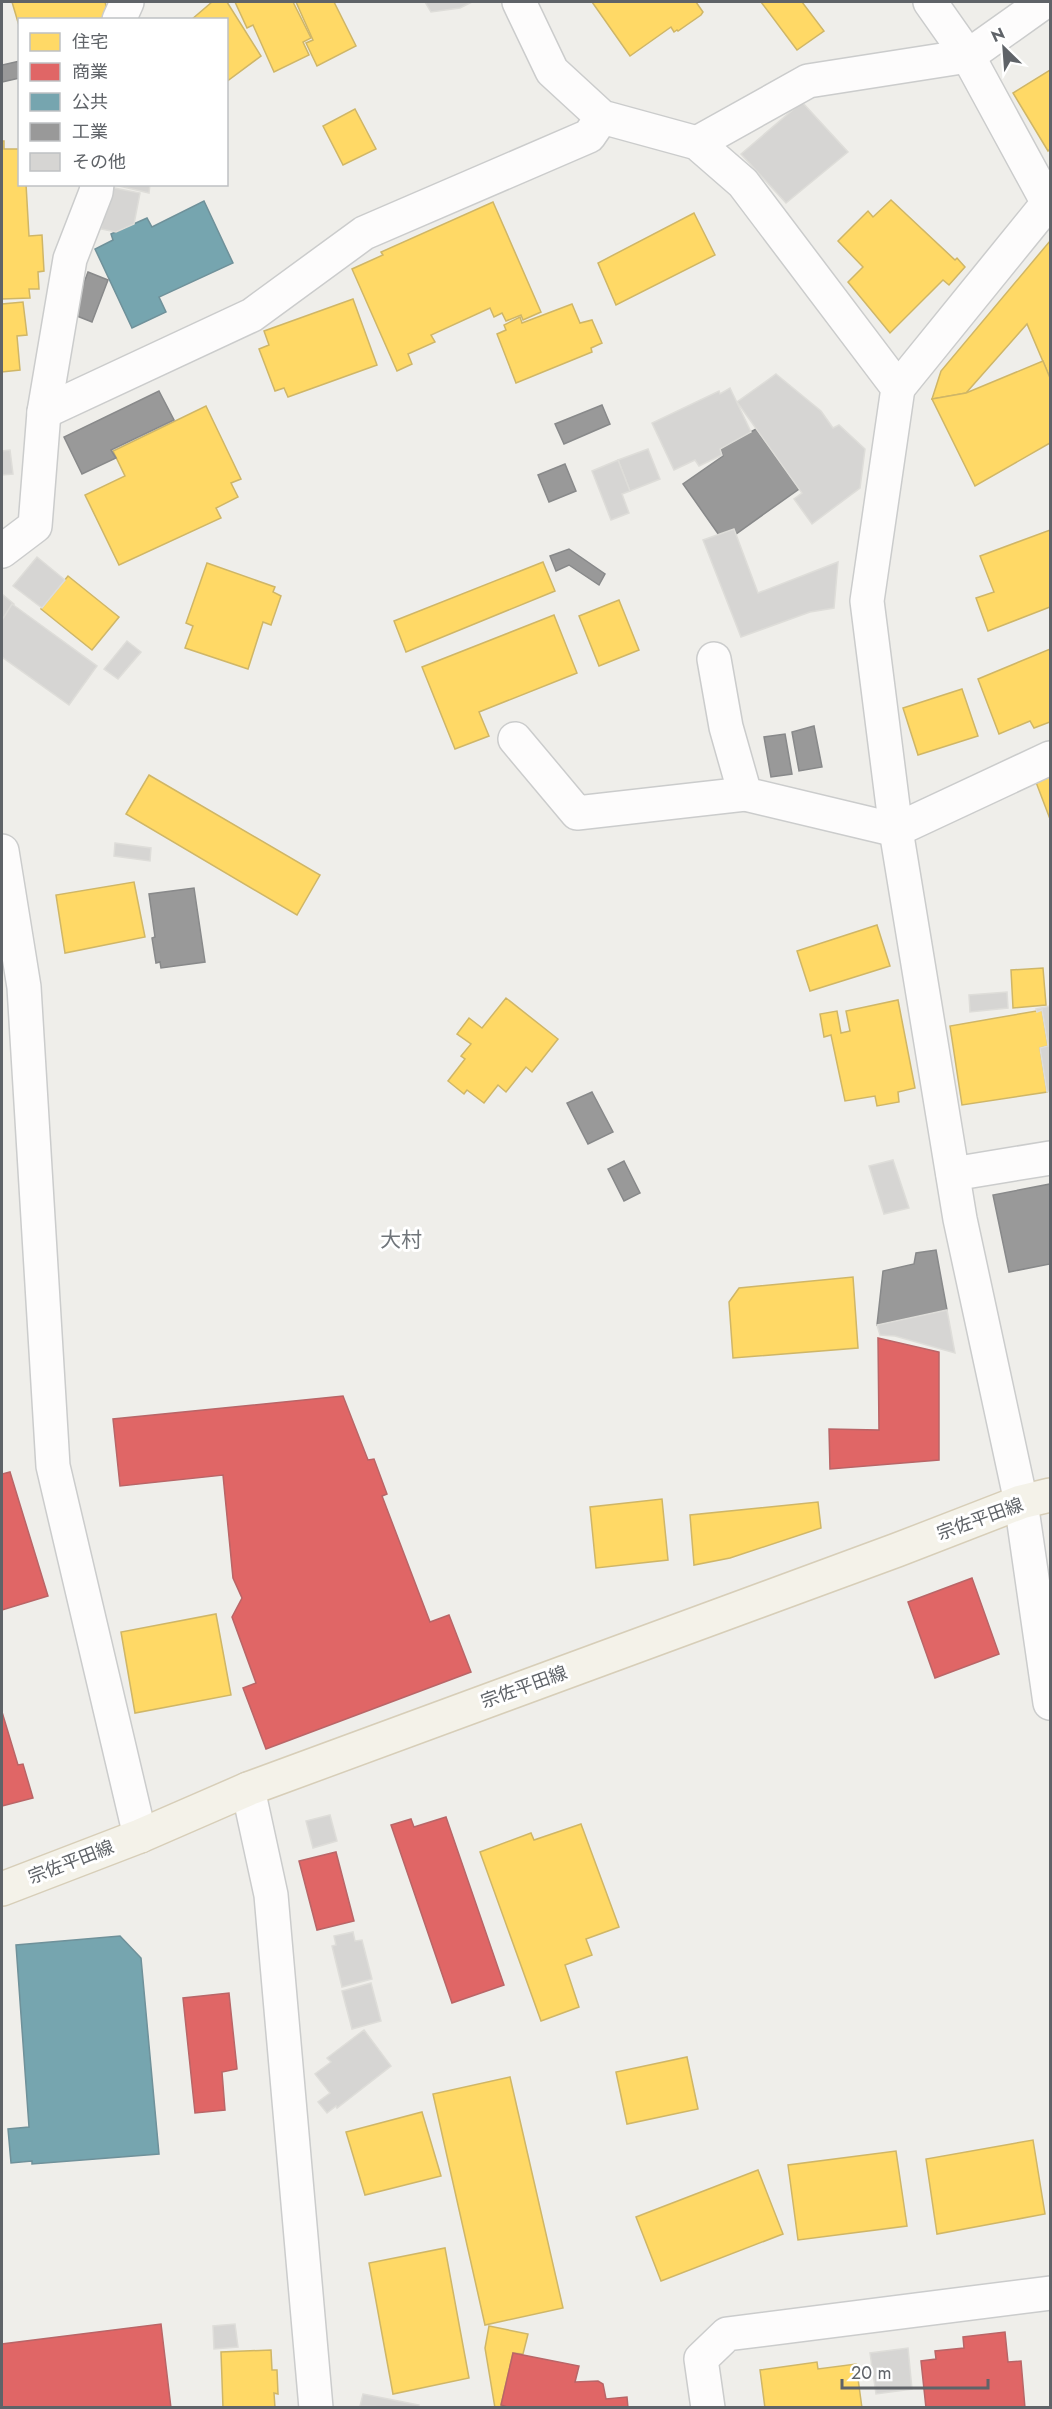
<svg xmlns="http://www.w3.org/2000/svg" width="1052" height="2409" font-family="Jost,'Noto Sans JP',sans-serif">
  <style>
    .homes { fill: #ffd966; stroke: #cfb667; stroke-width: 1.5 }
    .shops { fill: #e06666; stroke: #b96567; stroke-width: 1.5 }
    .public { fill: #76a5af; stroke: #6f919a; stroke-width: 1.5 }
    .industry { fill: #999; stroke: #88898a; stroke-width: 1.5 }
    .building { fill: #d6d5d3; stroke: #deddd9; stroke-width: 1.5 }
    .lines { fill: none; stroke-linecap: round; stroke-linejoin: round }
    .minor-casing { stroke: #cbcccc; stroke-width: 36 }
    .major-casing { stroke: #d7ceb8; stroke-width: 36 }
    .minor { stroke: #fdfcfc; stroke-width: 33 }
    .major { stroke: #f4f2e9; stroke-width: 33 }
    .labels { text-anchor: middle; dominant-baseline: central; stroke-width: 6; stroke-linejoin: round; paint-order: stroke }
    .street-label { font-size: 18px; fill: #5f6368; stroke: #fff }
    .quarter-label { font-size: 21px; fill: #70757a; stroke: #fff }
  </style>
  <rect width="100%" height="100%" fill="#efeeea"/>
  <g class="homes">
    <polygon points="12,2 105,2 110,20 20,20 20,29"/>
    <polygon points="212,2 227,2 261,56 226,82 226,20 191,20"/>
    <polygon points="235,2 293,2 311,38 303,42 309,55 274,72 253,25 247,28"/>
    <polygon points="296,2 334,2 356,46 317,66 306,43 313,40"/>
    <polygon points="592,2 696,2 703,12 701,15 678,31 677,30 674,32 671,27 630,56"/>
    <polygon points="761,2 802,2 824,31 797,50"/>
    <polygon points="1050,70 1050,149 1048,151 1013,93"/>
    <polygon points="355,109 376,149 343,165 323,126"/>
    <polygon points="2,141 4,141 4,149 20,149 20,184 26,184 29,236 42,235 44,271 38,272 39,289 29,289 30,298 2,299"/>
    <polygon points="891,200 955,260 957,258 965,267 949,285 943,280 890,333 848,282 863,267 838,241 868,211 873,217"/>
    <polygon points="493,202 541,312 523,320 521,315 506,321 502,313 494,317 490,308 431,335 435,342 408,354 412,364 397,371 352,269 383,255 381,252"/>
    <polygon points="694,213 715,255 616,305 598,263"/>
    <polygon points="1050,241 1050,378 1027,324 966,393 932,399 941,371"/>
    <polygon points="353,299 377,365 288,397 284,388 275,391 259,349 269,345 264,331"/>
    <polygon points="23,302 27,335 17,336 20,370 2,372 2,304"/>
    <polygon points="572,304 580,323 592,320 602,343 591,348 592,352 516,383 497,334 506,330 504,325 520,317 522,323"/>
    <polygon points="1043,361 1050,378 1050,443 975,486 932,399 966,393"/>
    <polygon points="206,406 241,479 231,483 238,497 216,508 221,518 119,565 85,495 125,476 113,451"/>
    <polygon points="1050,530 1050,607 988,631 976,598 994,592 980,556"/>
    <polygon points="543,562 555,591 406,652 394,621"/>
    <polygon points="207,563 275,587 273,592 281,596 271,625 263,622 248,669 185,648 193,626 186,623"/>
    <polygon points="68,576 119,617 92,650 41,609"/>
    <polygon points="619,600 639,650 599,666 579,616"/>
    <polygon points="554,615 577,673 479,712 489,736 455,749 422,667"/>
    <polygon points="1050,649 1050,722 1034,728 1030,721 999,734 978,679"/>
    <polygon points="962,689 978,736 918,755 903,708"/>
    <polygon points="1050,770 1050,819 1034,777"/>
    <polygon points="149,775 320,875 297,915 126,814"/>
    <polygon points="134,882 145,937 65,953 56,895"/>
    <polygon points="877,925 890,966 810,991 797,951"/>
    <polygon points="1043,968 1046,1005 1013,1008 1011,970"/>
    <polygon points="506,998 558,1039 532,1072 526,1067 506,1092 498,1085 484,1103 467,1090 464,1094 448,1081 465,1059 461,1056 471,1044 457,1034 469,1018 482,1028"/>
    <polygon points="898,1000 915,1088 898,1092 899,1102 877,1106 875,1096 845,1101 831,1035 824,1037 820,1014 837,1011 841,1033 850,1031 846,1011"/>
    <polygon points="1042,1010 1048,1046 1040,1048 1047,1092 962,1105 950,1026"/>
    <polygon points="853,1277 858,1348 733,1358 729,1302 739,1288"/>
    <polygon points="662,1499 668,1560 596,1568 590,1507"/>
    <polygon points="818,1502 821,1528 730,1558 694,1565 690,1515"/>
    <polygon points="216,1614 231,1695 135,1713 121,1632"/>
    <polygon points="581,1824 619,1927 586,1939 592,1955 565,1965 579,2007 541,2021 480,1852 531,1833 534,1840"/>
    <polygon points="687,2057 698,2109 627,2124 616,2072"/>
    <polygon points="510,2077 563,2308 485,2325 433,2094"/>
    <polygon points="422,2112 441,2176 365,2195 346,2132"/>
    <polygon points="1033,2140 1045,2214 937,2234 926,2159"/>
    <polygon points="896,2151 907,2226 798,2240 788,2165"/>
    <polygon points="758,2170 783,2234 661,2281 636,2217"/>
    <polygon points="445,2248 469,2378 393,2394 369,2263"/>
    <polygon points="489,2326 528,2334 523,2354 513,2353 501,2405 511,2408 495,2408 485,2348"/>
    <polygon points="271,2350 272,2370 277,2370 278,2394 274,2393 275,2408 223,2408 221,2352"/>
    <polygon points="817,2362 818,2369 856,2364 862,2408 765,2408 760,2370"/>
  </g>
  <g class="shops">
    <polygon points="878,1338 939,1352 939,1460 830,1469 829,1429 879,1430"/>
    <polygon points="343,1396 368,1460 374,1459 387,1494 382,1496 430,1622 449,1615 471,1672 266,1749 243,1688 256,1683 232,1617 242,1598 233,1578 223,1475 120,1486 113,1419"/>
    <polygon points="10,1472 48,1596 2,1610 2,1474"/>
    <polygon points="972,1578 999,1654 935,1678 908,1602"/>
    <polygon points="2,1712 18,1765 23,1764 33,1798 2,1806"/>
    <polygon points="446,1817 504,1985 452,2003 391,1825 411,1819 414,1827"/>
    <polygon points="336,1852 354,1921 317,1930 299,1861"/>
    <polygon points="229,1993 237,2069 222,2072 225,2110 195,2113 183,1998"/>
    <polygon points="161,2324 171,2408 2,2408 2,2344"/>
    <polygon points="1005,2332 1008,2362 1021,2361 1025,2408 926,2408 921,2361 936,2359 935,2351 964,2348 963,2337"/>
    <polygon points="513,2353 579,2366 575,2382 598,2381 603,2384 606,2399 627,2397 628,2408 511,2408 501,2405"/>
  </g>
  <g class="public">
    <polygon points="204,201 233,263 159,297 166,312 132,328 95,249 113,240 111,234 147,218 152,227"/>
    <polygon points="120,1936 141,1958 159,2154 32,2164 32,2161 11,2163 8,2129 29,2127 16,1945"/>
  </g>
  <g class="industry">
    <polygon points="20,61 20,78 2,82 2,65"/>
    <polygon points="88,272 108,280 92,322 72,314"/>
    <polygon points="159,391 174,420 111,450 116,458 82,474 64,437"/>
    <polygon points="602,405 610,424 564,444 555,424"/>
    <polygon points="756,429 799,489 736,534 734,529 719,535 683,484 723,456 720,449"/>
    <polygon points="565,464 576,491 549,502 538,475"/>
    <polygon points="569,549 605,574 599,585 569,565 556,571 550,556"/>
    <polygon points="814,726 822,767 799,771 792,732"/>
    <polygon points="785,734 792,774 771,777 764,737"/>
    <polygon points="194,888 205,962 161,968 160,962 156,963 152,938 155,937 149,894"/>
    <polygon points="592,1092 613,1132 588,1144 567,1103"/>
    <polygon points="624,1161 640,1193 624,1201 608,1169"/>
    <polygon points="1050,1184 1050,1264 1009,1272 993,1195"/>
    <polygon points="936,1250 947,1310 877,1325 883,1271 914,1264 916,1253"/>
  </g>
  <g class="building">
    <polygon points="425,2 472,2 460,8 431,12"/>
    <polygon points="802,102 848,152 786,203 741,154"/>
    <polygon points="111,184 150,184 149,193"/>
    <polygon points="109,187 140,193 134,224 116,232 101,229"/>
    <polygon points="776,374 821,411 833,428 839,425 865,449 860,488 812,524 794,499 802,493 737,402"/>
    <polygon points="730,388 751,432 720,449 722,455 699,466 695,460 674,470 652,423 719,391 720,394"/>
    <polygon points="648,449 660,479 630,491 618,460"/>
    <polygon points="10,450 13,474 2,475 2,451"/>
    <polygon points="618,460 630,491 622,494 629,513 611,520 592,471"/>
    <polygon points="734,529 758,593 838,562 834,608 810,612 741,637 703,540"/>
    <polygon points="37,557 65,580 42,608 13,586"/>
    <polygon points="2,594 14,604 2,620"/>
    <polygon points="12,604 97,666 69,705 2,657 2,620"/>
    <polygon points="127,641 141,652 118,679 104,669"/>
    <polygon points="115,843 151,848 150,861 114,856"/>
    <polygon points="1007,992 1008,1008 970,1012 969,995"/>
    <polygon points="1050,1006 1050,1091 1047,1092 1040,1048 1048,1046 1042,1010 1037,1012 1036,1009"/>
    <polygon points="893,1160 909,1208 884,1214 869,1166"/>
    <polygon points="947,1310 955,1353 895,1336 880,1335 877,1325"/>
    <polygon points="330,1815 337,1841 313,1848 306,1821"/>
    <polygon points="353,1932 355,1941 362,1940 372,1979 342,1987 332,1946 336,1945 334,1936"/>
    <polygon points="371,1983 381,2021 352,2029 342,1991"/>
    <polygon points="364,2030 391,2066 337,2108 336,2106 327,2113 318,2102 330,2093 315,2074 331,2062 327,2058"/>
    <polygon points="235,2324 238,2347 214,2349 213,2326"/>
    <polygon points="908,2348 912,2389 876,2394 870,2353"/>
    <polygon points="363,2394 419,2405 418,2408 360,2406"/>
  </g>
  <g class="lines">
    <g class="minor-casing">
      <g id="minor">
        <polyline points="519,2 552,71 602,117 697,143 743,183 898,388 867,601 896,830 960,1219 1021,1502 1050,1703"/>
        <polyline points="119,20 127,2"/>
        <polyline points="697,143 808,81 968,56 1044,2"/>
        <polyline points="898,388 1048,203 968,56 930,2"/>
        <polyline points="44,412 252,315 364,233 589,136 602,117"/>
        <polyline points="2,551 35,526 44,412 70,259 96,192 97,184"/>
        <polyline points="714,659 726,727 745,794 896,830 1050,758"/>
        <polyline points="515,739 577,813 745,794"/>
        <polyline points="2,851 24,987 53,1466 140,1836"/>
        <polyline points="953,1174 1050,1158"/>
        <polyline points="248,1789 271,1895 316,2408"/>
        <polyline points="708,2408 701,2359 727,2334 1050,2293"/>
      </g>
    </g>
    <g class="major-casing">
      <polyline id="major" points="2,1889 140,1836 248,1789 897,1550 1021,1502 1050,1495"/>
    </g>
    <use href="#minor" class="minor"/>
    <use href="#major" class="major"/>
  </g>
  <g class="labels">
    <g class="street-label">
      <text transform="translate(980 1519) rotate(-20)">宗佐平田線</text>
      <text transform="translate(524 1687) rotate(-20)">宗佐平田線</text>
      <text transform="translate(71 1862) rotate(-21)">宗佐平田線</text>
    </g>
    <g class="quarter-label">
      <text x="401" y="1240">大村</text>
    </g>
  </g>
  <rect width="1052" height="2409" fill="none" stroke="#5f6368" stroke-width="6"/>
  <rect x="18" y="18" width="210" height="168" fill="#ffffff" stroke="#bfc1c3" stroke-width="1.5"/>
  <rect x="30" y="33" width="30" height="18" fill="#ffd966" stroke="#bfc1c3" stroke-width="1.5"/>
  <text x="72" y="48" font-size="18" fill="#5f6368">住宅</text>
  <rect x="30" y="63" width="30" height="18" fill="#e06666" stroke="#bfc1c3" stroke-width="1.5"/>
  <text x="72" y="78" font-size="18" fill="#5f6368">商業</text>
  <rect x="30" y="93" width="30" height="18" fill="#76a5af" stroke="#bfc1c3" stroke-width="1.5"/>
  <text x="72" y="108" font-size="18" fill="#5f6368">公共</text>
  <rect x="30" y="123" width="30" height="18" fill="#999999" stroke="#bfc1c3" stroke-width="1.5"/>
  <text x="72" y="138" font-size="18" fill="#5f6368">工業</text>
  <rect x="30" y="153" width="30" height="18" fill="#d6d5d3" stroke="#bfc1c3" stroke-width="1.5"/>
  <text x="72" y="168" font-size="18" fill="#5f6368">その他</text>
  <g transform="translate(1004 48) rotate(335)" stroke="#ffffff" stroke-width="4.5" paint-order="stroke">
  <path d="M0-4.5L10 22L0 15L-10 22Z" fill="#5f6368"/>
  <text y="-9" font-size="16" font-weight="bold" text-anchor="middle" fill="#5f6368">N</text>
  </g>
  <path d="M842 2379v9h146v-9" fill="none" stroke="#5f6368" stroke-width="3"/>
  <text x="851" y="2379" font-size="18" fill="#5f6368" stroke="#ffffff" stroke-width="4.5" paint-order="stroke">20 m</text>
</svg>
